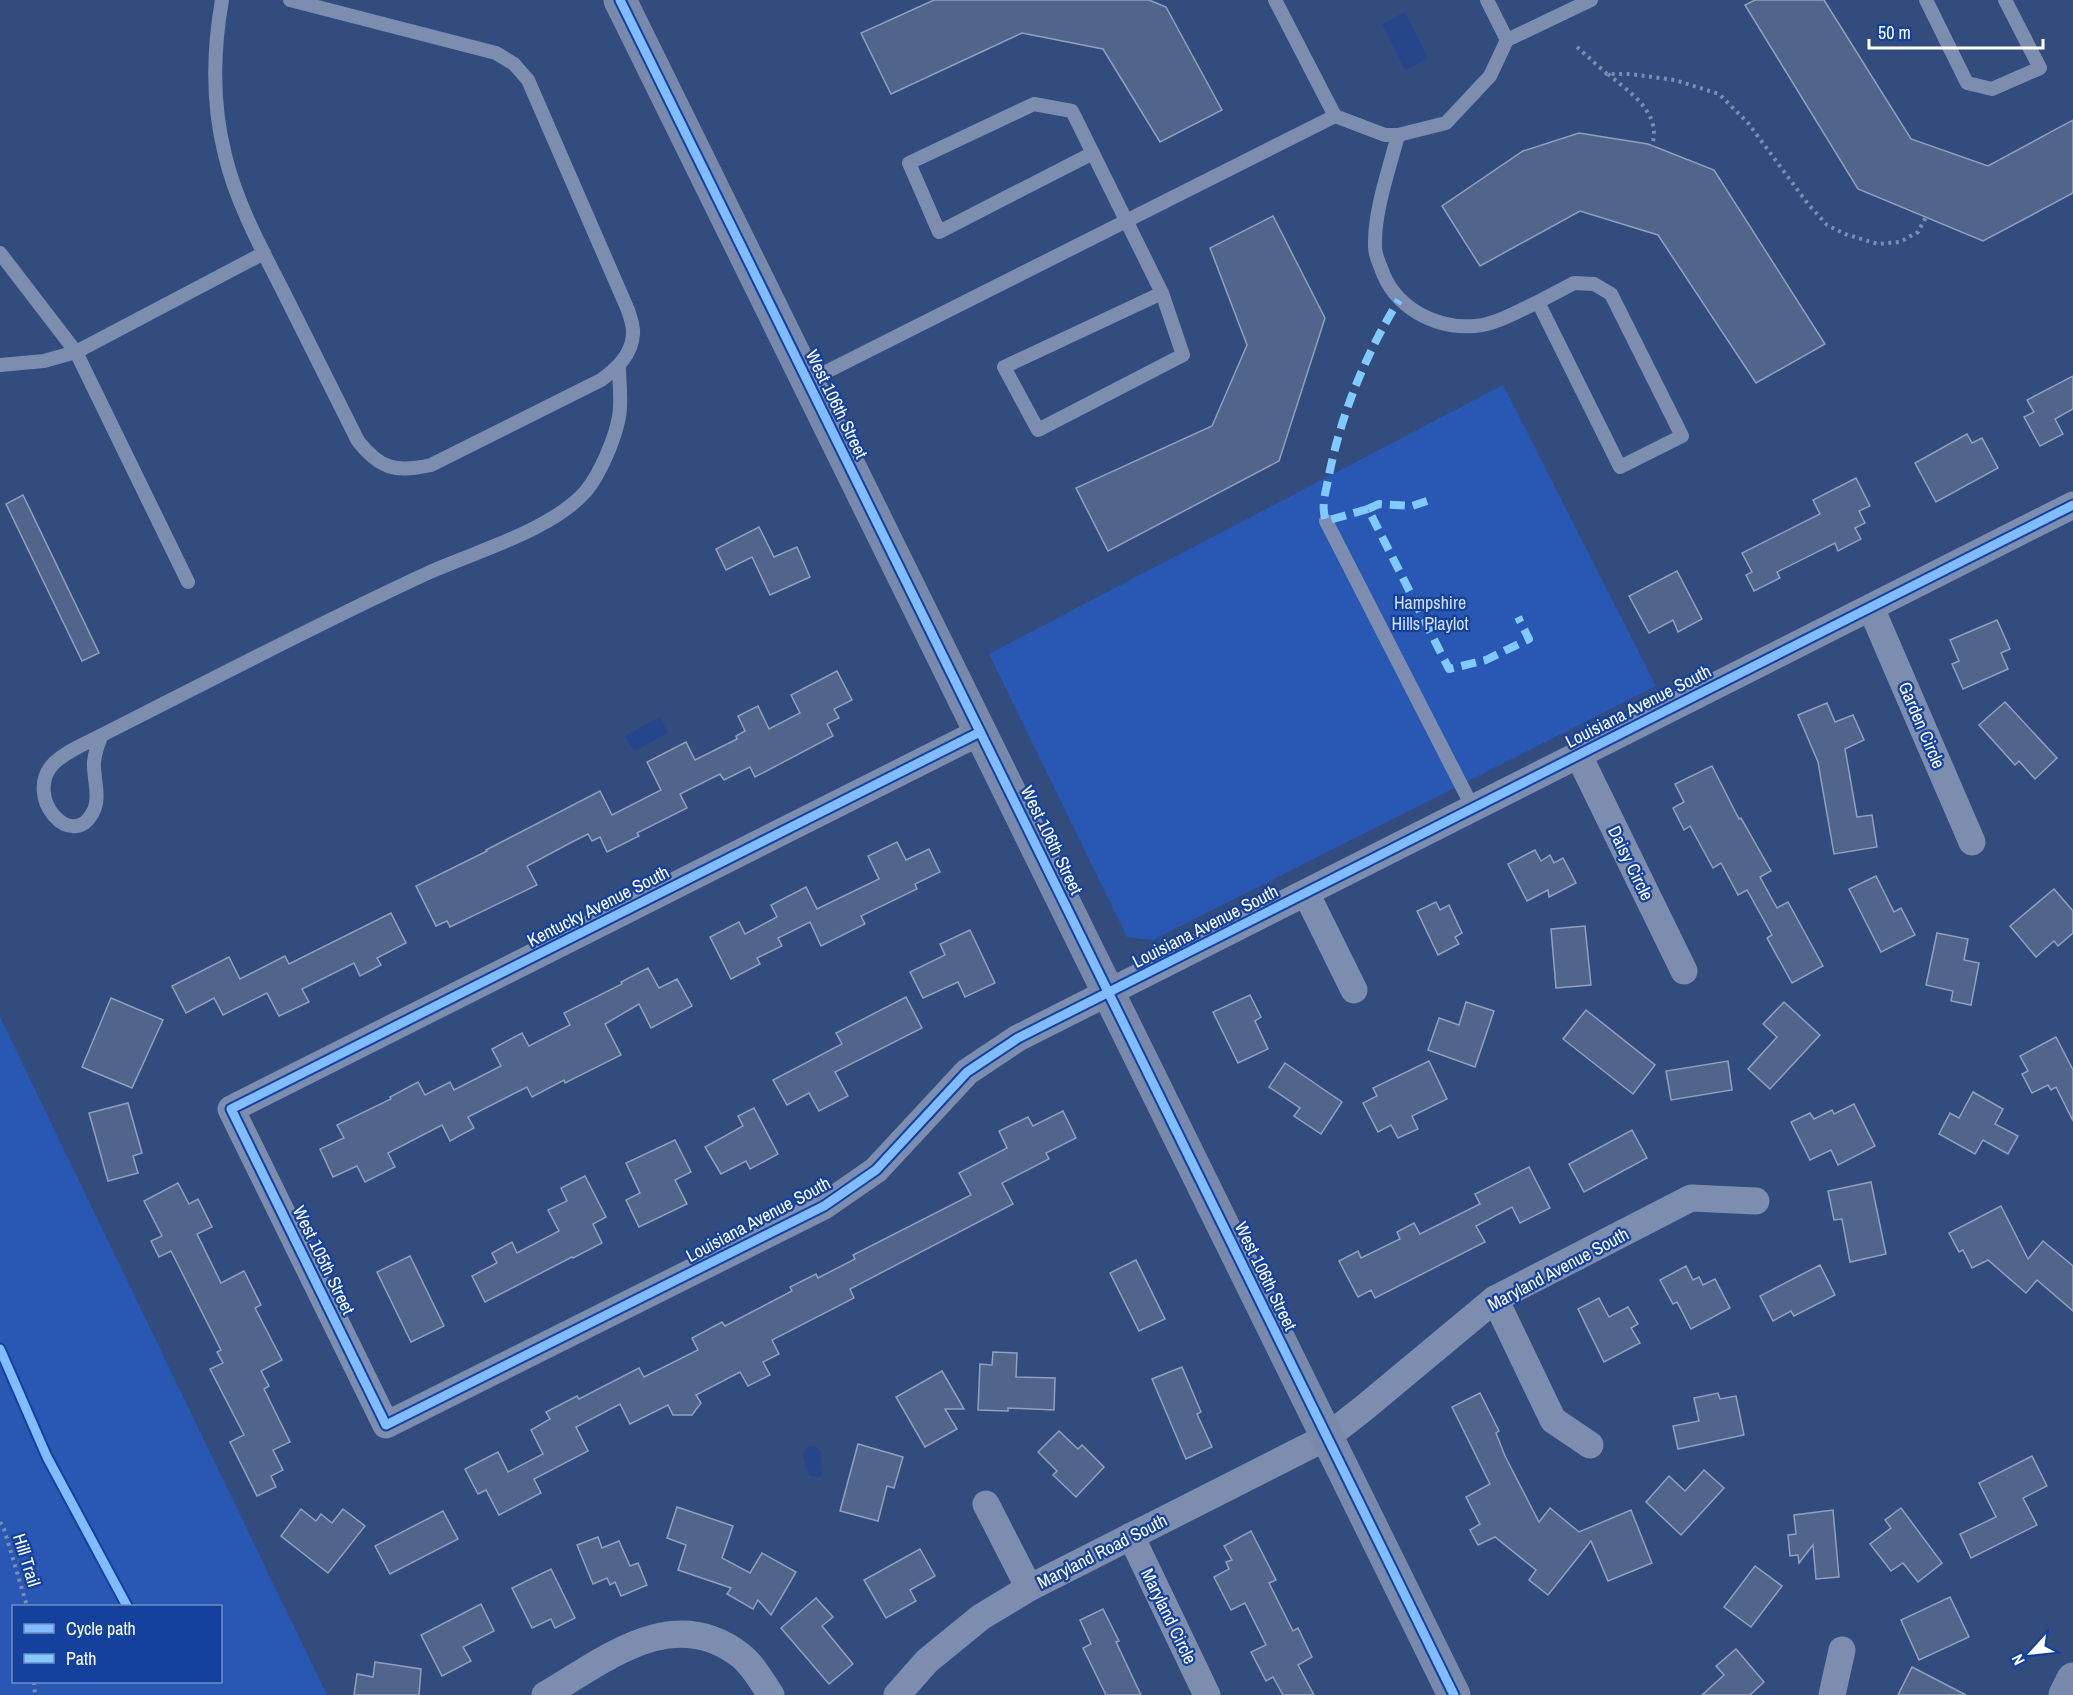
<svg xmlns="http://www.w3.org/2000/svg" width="2073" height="1695" font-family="'Archivo Narrow',sans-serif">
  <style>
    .green { fill: #2858b3; fill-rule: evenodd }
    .water { fill: #25468a }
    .building { fill: #50648c; stroke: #92a0bc; stroke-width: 1.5 }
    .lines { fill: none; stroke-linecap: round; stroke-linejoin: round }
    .path { stroke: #7d8daf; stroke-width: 4; stroke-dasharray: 3 4.5; stroke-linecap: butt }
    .lane { stroke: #7d8daf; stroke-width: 14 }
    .street { stroke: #7d8daf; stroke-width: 27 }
    .secondary { stroke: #7889ac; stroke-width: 33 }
    .quiet { stroke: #80caff; stroke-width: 8; stroke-dasharray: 15 8; stroke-linecap: butt }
    .cycleway-casing { stroke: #13419d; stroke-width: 13 }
    .cycleway { stroke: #80bcff; stroke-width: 9 }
    .labels { text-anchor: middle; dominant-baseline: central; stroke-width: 4.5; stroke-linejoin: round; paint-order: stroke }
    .street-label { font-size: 18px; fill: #fff; stroke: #13419d }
    .park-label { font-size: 18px; fill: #d2e1fd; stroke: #13419d }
  </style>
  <rect width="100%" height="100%" fill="#324c7e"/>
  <g class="green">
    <polygon points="1503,385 1656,686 1153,940 1127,937 989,654"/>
    <path d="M0 1017 327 1695H0ZM14 1606H220V1682H14Z"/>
  </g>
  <g class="water">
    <polygon points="1405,12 1428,58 1405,70 1382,24"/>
    <polygon points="660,717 668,733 634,751 625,736"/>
    <path d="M808 1446 817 1447 821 1452C821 1459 822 1468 821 1476L818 1477 810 1476 806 1469 803 1454Z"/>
  </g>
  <g class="building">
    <polygon points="934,0 1149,0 1166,7 1222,110 1160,142 1103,49 1022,33 891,94 861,33"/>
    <polygon points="1755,0 1824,0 1911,139 1988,166 2073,120 2073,193 1983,241 1858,189 1745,5"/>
    <polygon points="1579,133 1648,144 1714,170 1825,344 1756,383 1658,235 1580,211 1480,266 1442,206 1523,151"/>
    <polygon points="1273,216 1325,318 1279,461 1108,551 1076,488 1212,426 1247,345 1210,248"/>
    <polygon points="2073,376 2073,409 2055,419 2063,434 2040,446 2024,417 2034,412 2027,400"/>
    <polygon points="1967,434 1972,443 1982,438 1998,468 1936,502 1915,463"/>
    <polygon points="1856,478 1870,506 1859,511 1865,523 1855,528 1861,539 1838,551 1835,543 1777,572 1780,578 1754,591 1746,575 1752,572 1742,553 1820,514 1813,500"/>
    <polygon points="23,495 99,653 82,661 6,504"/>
    <polygon points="759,527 774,557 797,547 810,577 770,595 752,557 726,570 716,549"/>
    <polygon points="1677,571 1702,619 1678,632 1673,620 1649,633 1629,596"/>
    <polygon points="1997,620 2010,649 2001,653 2008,669 1963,689 1952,664 1959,661 1950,640"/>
    <polygon points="837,671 852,700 834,709 839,718 827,724 833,736 755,777 750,767 724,780 720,774 680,794 687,808 637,833 639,836 607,852 600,837 592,841 588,834 574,841 527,866 537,885 450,927 447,921 436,926 416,886 487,851 486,850 600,791 612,815 661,790 647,762 686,742 695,760 737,739 736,736 745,731 738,716 758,706 769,729 800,713 791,695"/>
    <polygon points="2005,702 2057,758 2035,779 2019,761 2015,765 1979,725"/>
    <polygon points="1827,703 1835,722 1853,715 1864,740 1845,749 1857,817 1872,815 1877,847 1834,854 1818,762 1798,715"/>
    <polygon points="1712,766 1739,819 1741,818 1771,871 1760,877 1777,908 1788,902 1823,966 1792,983 1767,938 1772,935 1747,890 1738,895 1721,863 1713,868 1690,826 1684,830 1673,808 1684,802 1675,784"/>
    <polygon points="897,842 906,860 929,849 940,872 915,884 917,889 861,916 865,924 821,946 810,922 778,938 782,946 757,958 760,964 731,979 710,937 739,922 745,934 777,917 771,905 806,887 817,909 879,879 868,856"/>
    <polygon points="1535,850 1541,861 1550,855 1554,863 1563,858 1576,883 1549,897 1548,890 1527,901 1508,864"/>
    <polygon points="1876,876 1894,912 1901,908 1915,935 1881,952 1849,889"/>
    <polygon points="2054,889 2073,911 2073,933 2058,946 2054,941 2036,957 2010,926"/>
    <polygon points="1436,902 1440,910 1449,905 1462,933 1455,937 1459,944 1438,955 1417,911"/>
    <polygon points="391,913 406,943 377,958 381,965 360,976 354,963 302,989 309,1002 279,1016 267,993 223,1015 214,998 186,1013 172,986 229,957 240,979 285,956 289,964"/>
    <polygon points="1585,926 1591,985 1556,988 1551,929"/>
    <polygon points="970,930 995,983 965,997 958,982 923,998 910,972 945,955 940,944"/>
    <polygon points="1937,933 1968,939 1964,960 1979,963 1971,1005 1951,1001 1953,991 1926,985"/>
    <polygon points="648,968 659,988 677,979 692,1006 651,1028 639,1004 605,1024 621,1055 565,1083 564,1080 532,1097 527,1087 468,1117 474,1128 450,1141 442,1125 388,1153 395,1167 365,1182 357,1166 333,1177 320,1149 344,1138 337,1125 391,1099 390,1097 418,1082 425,1095 450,1082 454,1090 501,1066 492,1049 522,1033 529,1046 570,1025 564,1013 622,984 621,982"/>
    <polygon points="1250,995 1261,1017 1255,1021 1268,1049 1238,1063 1213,1012"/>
    <polygon points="906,997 922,1028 835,1072 848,1096 819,1111 809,1093 787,1105 773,1080 842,1044 836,1033"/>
    <polygon points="111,998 163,1020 132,1088 82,1067"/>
    <polygon points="1466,1002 1494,1011 1475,1067 1428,1050 1439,1018 1459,1025"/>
    <polygon points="1784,1002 1820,1035 1770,1089 1748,1069 1777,1037 1763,1024"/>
    <polygon points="1586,1010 1655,1065 1633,1094 1563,1039"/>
    <polygon points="2056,1037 2073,1070 2073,1121 2056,1087 2051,1090 2048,1085 2032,1093 2022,1074 2028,1071 2020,1056"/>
    <polygon points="1429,1061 1447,1099 1412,1116 1418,1129 1398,1138 1391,1125 1378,1132 1363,1103 1377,1096 1373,1088"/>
    <polygon points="1728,1061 1732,1090 1671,1100 1666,1071"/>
    <polygon points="1285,1063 1342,1102 1321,1134 1294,1116 1300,1108 1269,1087"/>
    <polygon points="1973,1092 2003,1109 1995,1124 2018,1136 2008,1154 1983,1140 1975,1154 1939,1134 1950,1113 1959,1118"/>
    <polygon points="128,1103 142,1153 133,1156 138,1173 108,1181 89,1113"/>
    <polygon points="1854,1104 1875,1146 1838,1165 1831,1150 1810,1160 1791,1122 1810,1113 1814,1119 1832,1110 1834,1114"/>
    <polygon points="754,1108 778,1154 750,1169 746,1161 721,1174 705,1147 743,1126 738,1116"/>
    <polygon points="1063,1111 1076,1138 1046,1153 1049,1159 1002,1183 1013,1204 850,1289 854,1298 772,1340 779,1354 763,1362 770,1375 748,1386 740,1372 696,1395 701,1403 692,1415 673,1415 668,1405 630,1424 620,1404 576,1427 588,1451 534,1479 541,1493 499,1515 486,1490 478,1494 465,1469 498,1452 508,1472 543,1454 531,1430 550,1419 546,1412 577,1396 579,1399 639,1368 644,1377 698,1350 692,1338 722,1322 725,1326 792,1291 790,1287 816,1274 818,1278 855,1259 853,1255 971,1195 959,1173 1007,1148 999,1131 1028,1117 1033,1126"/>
    <polygon points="1632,1130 1647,1158 1584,1192 1569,1164"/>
    <polygon points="675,1140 691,1172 675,1180 687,1204 639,1227 626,1200 640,1193 626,1163"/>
    <polygon points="1529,1167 1550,1208 1520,1223 1512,1207 1476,1226 1485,1242 1375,1298 1371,1290 1358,1297 1339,1261 1358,1251 1361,1258 1400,1239 1397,1232 1414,1223 1420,1234 1480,1204 1475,1194"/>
    <polygon points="585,1176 606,1217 593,1224 602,1243 573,1258 572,1257 485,1302 472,1276 497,1263 492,1253 512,1242 517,1253 559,1231 548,1210 567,1201 561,1188"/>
    <polygon points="1871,1182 1886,1254 1850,1262 1842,1219 1834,1220 1828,1191"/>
    <polygon points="178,1183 189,1204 198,1199 212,1227 197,1234 221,1283 244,1271 261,1305 255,1308 282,1360 261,1371 269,1386 264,1389 290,1442 273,1450 283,1470 271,1476 276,1487 257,1496 230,1442 244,1435 210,1369 223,1363 217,1352 221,1350 171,1251 159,1257 151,1241 162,1236 144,1201"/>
    <polygon points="2001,1206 2028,1259 2043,1241 2073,1266 2073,1311 2037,1280 2026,1293 1988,1260 1972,1268 1963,1250 1959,1252 1949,1233"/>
    <polygon points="410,1256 444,1326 411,1342 377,1272"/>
    <polygon points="1136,1260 1165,1319 1139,1331 1110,1273"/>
    <polygon points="1820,1265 1835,1295 1794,1316 1791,1311 1773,1321 1760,1296"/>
    <polygon points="1686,1266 1693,1280 1699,1277 1703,1285 1715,1279 1730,1308 1691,1329 1677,1302 1673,1304 1660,1280"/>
    <polygon points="1599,1298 1609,1317 1628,1307 1638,1324 1631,1328 1640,1343 1604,1362 1578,1309"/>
    <polygon points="993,1352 1017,1353 1016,1377 1055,1378 1054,1410 1008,1408 1008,1411 978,1410 980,1364 992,1365"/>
    <polygon points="1182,1367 1201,1412 1197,1414 1212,1447 1186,1459 1152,1379"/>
    <polygon points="942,1371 964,1409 945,1409 957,1429 925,1447 896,1397"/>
    <polygon points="1480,1393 1499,1431 1496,1433 1505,1456 1539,1522 1550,1508 1579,1532 1631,1510 1652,1563 1608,1581 1591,1541 1548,1595 1529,1580 1536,1570 1495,1537 1478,1545 1470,1530 1480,1524 1466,1497 1490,1484 1452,1407"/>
    <polygon points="1718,1393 1720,1399 1736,1396 1744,1435 1678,1449 1673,1426 1699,1421 1694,1398"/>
    <polygon points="1059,1431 1078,1449 1082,1445 1104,1467 1076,1497 1053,1475 1057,1471 1038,1452"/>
    <polygon points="858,1444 903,1457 894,1488 887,1486 878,1521 840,1511"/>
    <polygon points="2032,1456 2047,1486 2023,1498 2037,1525 1971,1558 1960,1534 1996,1517 1979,1483"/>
    <polygon points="1704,1470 1724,1488 1681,1535 1646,1502 1669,1476 1685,1491"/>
    <polygon points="677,1507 733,1526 722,1558 750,1573 762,1553 796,1572 771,1615 758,1600 753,1609 727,1594 731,1588 678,1570 686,1545 667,1538"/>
    <polygon points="1901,1508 1942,1563 1918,1582 1903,1563 1891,1571 1870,1544 1891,1528 1885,1520"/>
    <polygon points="301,1509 316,1521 321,1514 332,1523 343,1509 365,1526 328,1573 281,1536"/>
    <polygon points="1833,1510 1839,1577 1816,1579 1813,1545 1799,1563 1798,1555 1790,1556 1788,1535 1796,1534 1794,1515"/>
    <polygon points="443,1511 458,1539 390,1574 375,1546"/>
    <polygon points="1251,1531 1276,1580 1269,1583 1293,1631 1298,1628 1312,1657 1298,1665 1314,1695 1283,1695 1273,1677 1266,1681 1251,1652 1266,1645 1245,1603 1231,1610 1214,1577 1229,1569 1226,1562 1232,1560 1224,1546"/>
    <polygon points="598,1537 602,1548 619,1541 630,1566 638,1563 647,1585 621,1596 615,1582 610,1585 607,1578 593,1584 577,1545"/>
    <polygon points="920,1549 935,1576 910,1590 916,1601 886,1618 864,1580"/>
    <polygon points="1755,1566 1782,1586 1751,1627 1724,1607"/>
    <polygon points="551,1569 575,1618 555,1628 551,1619 532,1628 512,1588"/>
    <polygon points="1950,1597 1969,1637 1919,1660 1901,1620"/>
    <polygon points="816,1598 833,1617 822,1626 853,1664 829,1684 781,1628"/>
    <polygon points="481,1604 494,1631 463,1647 471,1661 442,1676 421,1635"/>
    <polygon points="1103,1609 1119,1641 1116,1642 1141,1695 1106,1695 1083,1648 1091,1644 1080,1620"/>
    <polygon points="1736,1649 1764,1682 1750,1695 1702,1695 1724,1675 1716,1666"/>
    <polygon points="375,1662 421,1669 419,1695 354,1695 357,1674 373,1677"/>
    <polygon points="1912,1667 1966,1695 1898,1695"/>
  </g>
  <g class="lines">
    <g class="path">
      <polyline points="1577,47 1607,74 1630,74 1675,80 1719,94 1748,123 1808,204 1827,225 1845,234 1878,244 1900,242 1918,232 1926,217"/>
      <path d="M1608 74C1630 93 1662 112 1652 146"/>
      <polyline points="0,1522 4,1529 27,1606"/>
      <polyline points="34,1682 35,1695"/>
    </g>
    <g class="lane">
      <path d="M222 0C213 51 212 104 225 155 236 202 262 250 284 293 309 343 334 392 358 441 380 469 396 473 431 465L601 380C616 369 632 355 633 334 634 326 630 317 628 310L528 80 514 64 496 53 290 0"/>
      <polyline points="1275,0 1335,116"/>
      <polyline points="1487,0 1507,40"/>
      <polyline points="1926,0 1967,83 1992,89 2040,68 2005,0"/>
      <path d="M1398 135C1389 170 1374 211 1375 247 1375 254 1378 261 1381 268 1394 307 1434 329 1475 326 1497 324 1518 311 1538 302L1620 467 1682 436 1611 294 1594 284 1574 283 1538 302"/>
      <polyline points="1093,153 939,232 909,163 1034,104 1072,111 1162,293 1183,355 1038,430 1004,367 1162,293"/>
      <polyline points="0,253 76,352 188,582"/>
      <polyline points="0,365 44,361 76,352 264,253"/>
      <polyline points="808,381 1335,116 1385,135 1398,135 1446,123 1490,76 1507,40 1591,0"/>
      <polyline points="1326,521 1473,808"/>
      <path d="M102 735C98 744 95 752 94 762 93 777 101 798 93 812 72 853 22 796 54 763 67 751 86 743 102 735 211 680 319 623 430 572 477 551 552 530 586 491 600 474 615 439 619 417 622 401 619 383 619 367"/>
    </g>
    <g class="street">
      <polyline points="1871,608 1972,842"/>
      <polyline points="980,732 231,1109 386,1425 824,1206 876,1170 967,1072 1018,1038 2073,505"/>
      <polyline points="1578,754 1684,971"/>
      <polyline points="1306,893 1354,990"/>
      <polyline points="1495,1299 1553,1420 1590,1445"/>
      <polyline points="986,1504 1029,1588"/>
      <polyline points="1131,1536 1207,1695"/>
      <path d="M545 1695C605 1660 672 1603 740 1655 753 1665 762 1682 771 1695"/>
      <polyline points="897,1695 927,1661 981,1617 1029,1588 1327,1437 1364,1408 1495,1299 1691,1198 1756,1201"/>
      <polyline points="1832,1695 1842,1650"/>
    </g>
    <g class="secondary">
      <polyline points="620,0 1454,1695"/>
      <polyline points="2065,1695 2073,1679"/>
    </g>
    <g class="quiet">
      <polyline points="1427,501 1412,506 1379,504 1368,509 1449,669 1486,660 1529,639 1518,617"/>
      <path d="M1368 509 1326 521C1321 507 1325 495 1328 480 1340 417 1365 355 1399 300"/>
    </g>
    <g class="cycleway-casing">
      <g id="cycleway">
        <polyline points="620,0 1454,1695"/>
        <polyline points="980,732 231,1109 386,1425 824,1206 876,1170 967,1072 1018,1038 2073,505"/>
        <polyline points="0,1349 47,1457 127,1606"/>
      </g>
    </g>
    <use href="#cycleway" class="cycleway"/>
  </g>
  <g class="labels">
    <g class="street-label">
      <text transform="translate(837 404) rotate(64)">West 106th Street</text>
      <text transform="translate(1638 706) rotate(-27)">Louisiana Avenue South</text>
      <text transform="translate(1922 725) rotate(67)">Garden Circle</text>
      <text transform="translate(1052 840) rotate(64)">West 106th Street</text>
      <text transform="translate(1631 863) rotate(64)">Daisy Circle</text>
      <text transform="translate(598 906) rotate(-27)">Kentucky Avenue South</text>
      <text transform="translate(1205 926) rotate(-27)">Louisiana Avenue South</text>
      <text transform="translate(758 1219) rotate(-28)">Louisiana Avenue South</text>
      <text transform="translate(324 1260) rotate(64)">West 105th Street</text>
      <text transform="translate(1558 1269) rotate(-28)">Maryland Avenue South</text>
      <text transform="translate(1266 1276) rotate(64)">West 106th Street</text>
      <text transform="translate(1102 1551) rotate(-27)">Maryland Road South</text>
      <text transform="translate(27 1560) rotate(73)">Hill Trail</text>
      <text transform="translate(1169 1616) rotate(64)">Maryland Circle</text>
    </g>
    <g class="park-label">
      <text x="1430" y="602">Hampshire<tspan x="1430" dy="21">Hills Playlot</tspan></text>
    </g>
  </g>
  <rect x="12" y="1605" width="210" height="78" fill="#13419d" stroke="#718dc4" stroke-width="1.5"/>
  <rect x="24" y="1624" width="30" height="9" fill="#80bcff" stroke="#718dc4" stroke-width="1.5"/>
  <text x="66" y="1635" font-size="18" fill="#ffffff">Cycle path</text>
  <rect x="24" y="1654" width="30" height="9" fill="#80caff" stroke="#718dc4" stroke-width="1.5"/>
  <text x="66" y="1665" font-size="18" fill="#ffffff">Path</text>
  <g transform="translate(2031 1653) rotate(243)" stroke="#13419d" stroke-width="4.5" paint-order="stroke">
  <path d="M0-4.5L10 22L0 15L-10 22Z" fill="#ffffff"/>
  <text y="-9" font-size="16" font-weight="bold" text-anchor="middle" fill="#ffffff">N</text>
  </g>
  <path d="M1869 39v9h174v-9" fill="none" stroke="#ffffff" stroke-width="3"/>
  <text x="1878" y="39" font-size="18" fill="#ffffff" stroke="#13419d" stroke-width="4.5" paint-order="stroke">50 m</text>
</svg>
